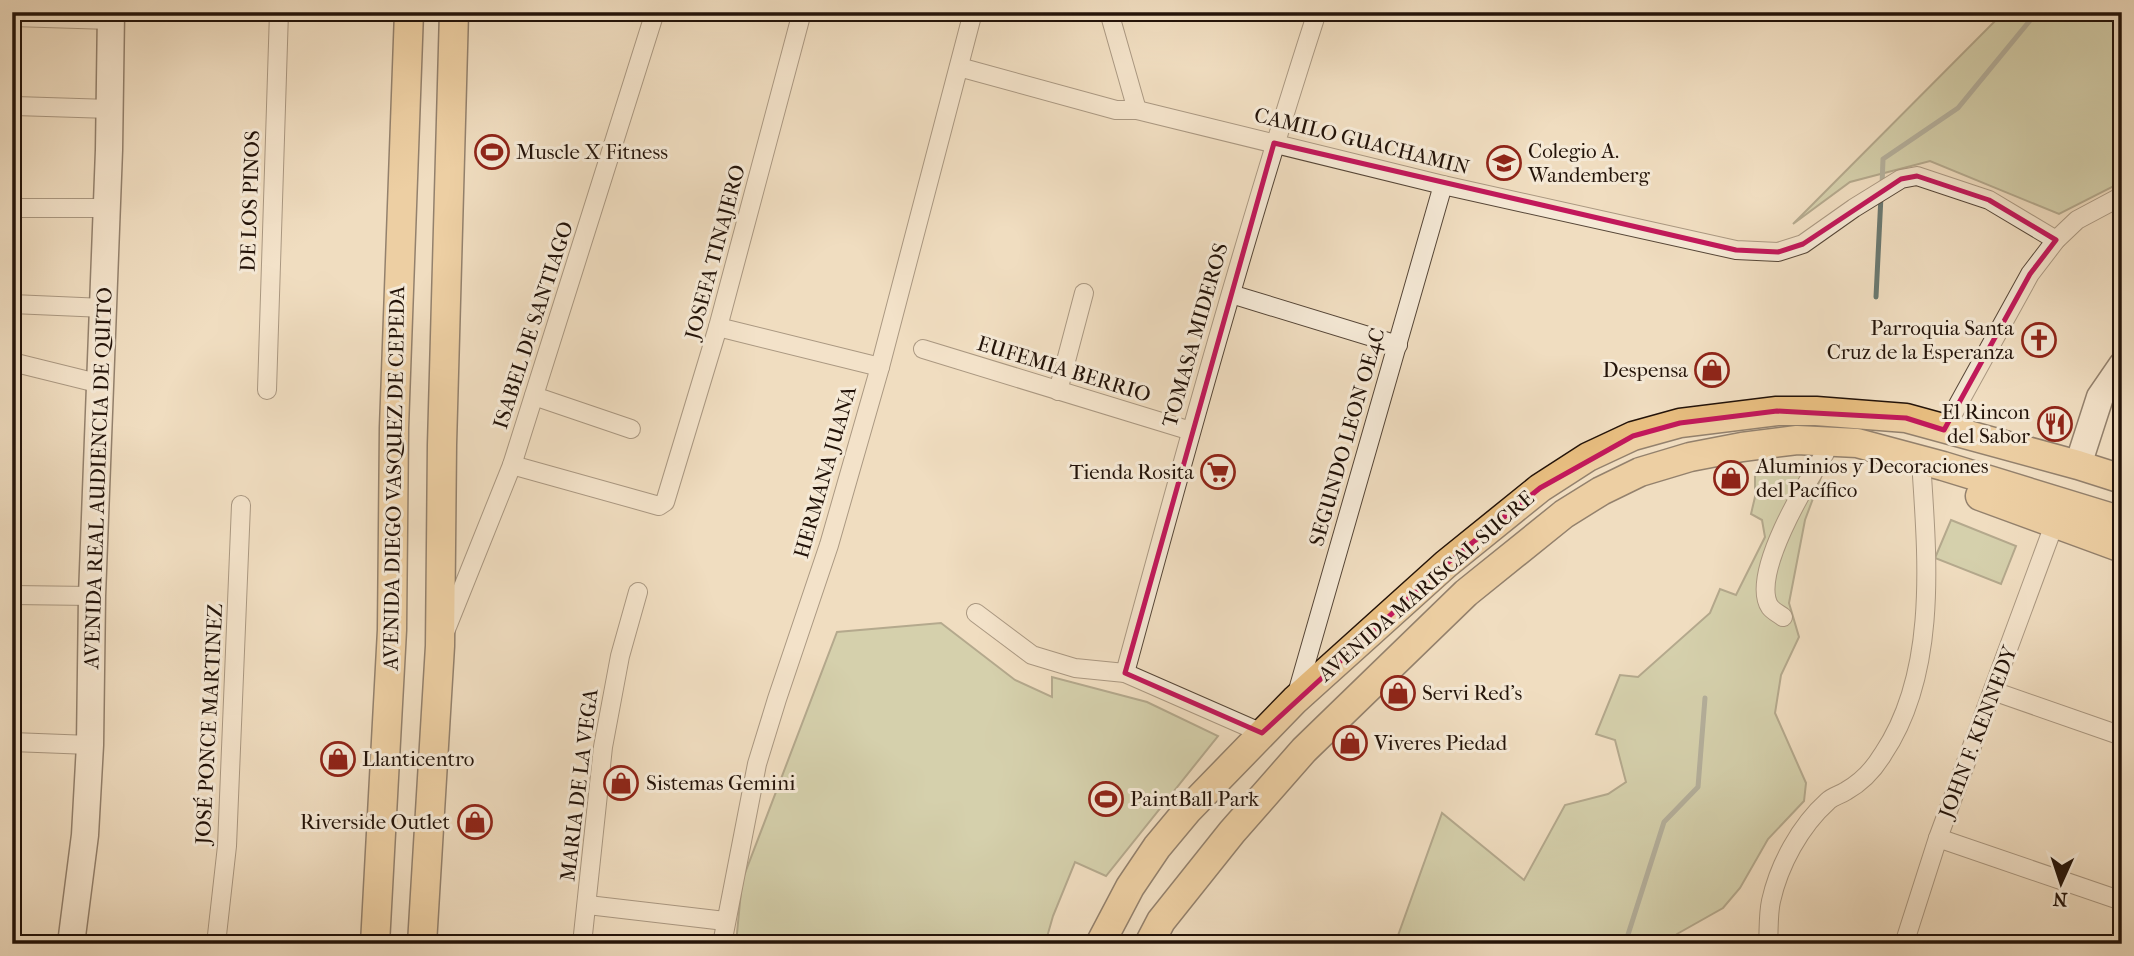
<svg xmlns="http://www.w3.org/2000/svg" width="2134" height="956" font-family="'IM FELL French Canon',serif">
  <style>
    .green { fill: #b4c296; stroke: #6c6a50; stroke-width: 2 }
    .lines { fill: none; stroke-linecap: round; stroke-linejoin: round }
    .stream { stroke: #6a7870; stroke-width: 5 }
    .street-casing { stroke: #564637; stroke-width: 20 }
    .secondary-casing { stroke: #231309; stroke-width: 29 }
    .primary-casing { stroke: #231309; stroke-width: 31 }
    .street { stroke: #f5e9d6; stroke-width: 18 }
    .secondary { stroke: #f5e9d6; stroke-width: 26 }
    .primary { stroke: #e8be80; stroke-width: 28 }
    .marked { fill: none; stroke: #c2185b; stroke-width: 5; stroke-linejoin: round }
    .labels { text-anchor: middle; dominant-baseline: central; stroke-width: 6; stroke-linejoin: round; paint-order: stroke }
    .street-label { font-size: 21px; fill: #231309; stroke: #f5e9d6 }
    .poi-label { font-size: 21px; fill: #231309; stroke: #f5e9d6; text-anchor: start }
  </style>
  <rect width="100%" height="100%" fill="#f0ddc0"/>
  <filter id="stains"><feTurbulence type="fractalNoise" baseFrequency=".00286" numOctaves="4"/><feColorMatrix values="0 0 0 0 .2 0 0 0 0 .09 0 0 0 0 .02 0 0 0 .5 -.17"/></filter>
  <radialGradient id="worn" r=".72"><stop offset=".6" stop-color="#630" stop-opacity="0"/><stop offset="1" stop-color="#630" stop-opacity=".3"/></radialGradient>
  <g class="green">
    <polygon points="2004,12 2122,12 2122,182 2059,214 1930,161 1850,182 1793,224"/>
    <polygon points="1755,472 1801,473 1821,477 1805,520 1789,603 1799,637 1781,675 1775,713 1806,783 1804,801 1768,839 1740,888 1723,908 1677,934 1665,944 1395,944 1442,813 1524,880 1565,805 1608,794 1626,782 1615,740 1596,734 1620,675 1638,677 1710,613 1720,589 1736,595 1765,537 1762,520 1751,514 1755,497"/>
    <polygon points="1951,520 2016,546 2001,584 1935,558"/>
    <polygon points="941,623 1015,680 1052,697 1052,677 1147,702 1218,736 1106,876 1075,862 1053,916 1045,944 736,944 742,881 837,632"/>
  </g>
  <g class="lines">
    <g class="stream">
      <polyline points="1882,186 1883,159 1958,108 2037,12"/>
      <polyline points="1876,297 1881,196"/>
      <polyline points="1625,944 1664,822 1698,787 1705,698"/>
    </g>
    <g class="street-casing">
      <g id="street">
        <polyline points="1109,12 1137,110"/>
        <polyline points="12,17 111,20"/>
        <polyline points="959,67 1116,110 1137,110 1443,185 1736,250 1778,252 1803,244 1854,208 1901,179 1917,176 1989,200 2056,240"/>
        <polyline points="15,106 110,109"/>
        <polyline points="16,208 107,208"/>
        <polyline points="1231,294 1398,345"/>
        <polyline points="12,304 104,308"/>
        <polyline points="718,327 880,367"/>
        <polyline points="923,349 1191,431"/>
        <polyline points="12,362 101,384"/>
        <polyline points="267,390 279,12"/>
        <polyline points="1058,391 1084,293"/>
        <polyline points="534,396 631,429"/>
        <polyline points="1944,430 2030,274 2056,240 2077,220 2122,196"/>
        <polyline points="512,465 659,506 665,502 718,327 802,12"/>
        <polyline points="12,595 92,596"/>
        <polyline points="976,613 1032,655 1075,668 1125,673 1262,733"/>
        <path d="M1783 617C1779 614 1773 611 1770 607 1749 576 1807 482 1825 453"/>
        <polyline points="445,632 512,465 655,12"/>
        <path d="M1125 673C1185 452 1246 231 1317 12"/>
        <polyline points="1993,691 2122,736"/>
        <polyline points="1296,697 1443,185"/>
        <polyline points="12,742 90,745"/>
        <polyline points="1938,838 2122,901"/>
        <polyline points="588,905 725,921"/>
        <polyline points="216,944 227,846 241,505"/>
        <polyline points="582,944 603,747 620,656 638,592"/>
        <polyline points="722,944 757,764 777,699 829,545 880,367 973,12"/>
        <path d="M1768 944C1769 930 1768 915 1771 901 1779 865 1800 826 1828 801 1833 796 1840 795 1846 791 1862 782 1874 769 1883 754 1936 675 1928 566 1922 476"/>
        <polyline points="1904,944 1938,838 2055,522"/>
      </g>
    </g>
    <g class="secondary-casing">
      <g id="secondary">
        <polyline points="2078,465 2100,397 2122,365"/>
        <polyline points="71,944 85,835 90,745 92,596 109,150 111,12"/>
      </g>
    </g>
    <g class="primary-casing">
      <g id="primary">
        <polyline points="1980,496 2122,548"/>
        <polyline points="375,944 392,630 394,428 409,12"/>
        <polyline points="422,944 440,646 442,445 454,12"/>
        <polyline points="1100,944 1130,887 1157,847 1187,811 1295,700 1446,564 1540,488 1588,457 1633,436 1680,423 1777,411 1816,411 1906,418 2078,465 2122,479"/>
        <polyline points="1149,944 1161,921 1232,832 1304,750 1466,593 1564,514 1601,491 1640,472 1690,457 1742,447 1797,440 1857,443 1943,466 2122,521"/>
      </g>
    </g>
    <use href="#street" class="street"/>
    <use href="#secondary" class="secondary"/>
    <use href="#primary" class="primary"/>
  </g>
  <path d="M0 0H2134V956H0ZM1274 143 1736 250 1778 252 1803 244 1901 179 1917 176 1989 200 2056 240 2030 274 1944 430 1906 418 1777 411 1680 423 1633 436 1540 488 1446 564 1262 733 1125 673Z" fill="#f0ddc0" fill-opacity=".55" fill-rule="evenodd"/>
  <path class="marked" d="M1274 143 1736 250 1778 252 1803 244 1901 179 1917 176 1989 200 2056 240 2030 274 1944 430 1906 418 1777 411 1680 423 1633 436 1540 488 1446 564 1262 733 1125 673Z"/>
  <defs>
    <g id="stadium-ring" transform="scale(1.75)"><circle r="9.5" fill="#f5e9d6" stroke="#8f2418" stroke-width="1.5"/><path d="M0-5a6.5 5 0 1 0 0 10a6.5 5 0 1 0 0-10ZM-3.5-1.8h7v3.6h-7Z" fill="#8f2418"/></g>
    <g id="school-ring" transform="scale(1.75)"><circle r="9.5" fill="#f5e9d6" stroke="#8f2418" stroke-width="1.5"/><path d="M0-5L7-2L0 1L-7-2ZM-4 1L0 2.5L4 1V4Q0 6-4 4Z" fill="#8f2418"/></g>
    <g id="church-ring" transform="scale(1.75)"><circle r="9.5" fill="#f5e9d6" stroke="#8f2418" stroke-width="1.5"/><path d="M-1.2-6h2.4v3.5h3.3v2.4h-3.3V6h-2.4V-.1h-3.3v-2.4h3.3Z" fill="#8f2418"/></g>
    <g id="shop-ring" transform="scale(1.75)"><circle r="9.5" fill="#f5e9d6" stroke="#8f2418" stroke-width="1.5"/><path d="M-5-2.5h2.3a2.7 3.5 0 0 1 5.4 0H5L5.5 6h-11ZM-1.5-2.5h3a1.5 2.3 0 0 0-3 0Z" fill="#8f2418"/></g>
    <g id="restaurant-ring" transform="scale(1.75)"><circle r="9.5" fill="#f5e9d6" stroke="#8f2418" stroke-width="1.5"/><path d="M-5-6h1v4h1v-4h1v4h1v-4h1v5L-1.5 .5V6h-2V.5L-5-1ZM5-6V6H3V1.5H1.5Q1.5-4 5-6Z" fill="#8f2418"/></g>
    <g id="supermarket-ring" transform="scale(1.75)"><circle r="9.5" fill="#f5e9d6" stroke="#8f2418" stroke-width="1.5"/><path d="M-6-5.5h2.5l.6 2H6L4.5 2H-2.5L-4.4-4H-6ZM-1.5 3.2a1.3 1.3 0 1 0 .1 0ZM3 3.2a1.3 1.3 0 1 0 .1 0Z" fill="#8f2418"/></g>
  </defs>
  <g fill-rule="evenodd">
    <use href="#stadium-ring" x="492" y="152"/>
    <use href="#school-ring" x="1504" y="163"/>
    <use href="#church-ring" x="2039" y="340"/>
    <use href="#shop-ring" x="1712" y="370"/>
    <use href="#restaurant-ring" x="2055" y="424"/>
    <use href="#supermarket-ring" x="1218" y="472"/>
    <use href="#shop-ring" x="1731" y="478"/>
    <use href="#shop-ring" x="1398" y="693"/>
    <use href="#shop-ring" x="1350" y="743"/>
    <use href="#shop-ring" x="338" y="759"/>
    <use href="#shop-ring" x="621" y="783"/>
    <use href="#stadium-ring" x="1106" y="799"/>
    <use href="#shop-ring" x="475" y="822"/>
  </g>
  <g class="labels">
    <g class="street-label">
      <text transform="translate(1362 141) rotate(14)">CAMILO GUACHAMIN</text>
      <text transform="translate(250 201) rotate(-88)">DE LOS PINOS</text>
      <text transform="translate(715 252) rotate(-75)">JOSEFA TINAJERO</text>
      <text transform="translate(533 325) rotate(-72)">ISABEL DE SANTIAGO</text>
      <text transform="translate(1195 335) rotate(-74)">TOMASA MIDEROS</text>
      <text transform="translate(1064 369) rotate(17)">EUFEMIA BERRIO</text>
      <text transform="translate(1347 437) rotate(-74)">SEGUNDO LEON OE4C</text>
      <text transform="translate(825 472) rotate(-74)">HERMANA JUANA</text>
      <text transform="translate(98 478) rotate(-88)">AVENIDA REAL AUDIENCIA DE QUITO</text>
      <text transform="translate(394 478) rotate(-89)">AVENIDA DIEGO VASQUEZ DE CEPEDA</text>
      <text transform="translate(1426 586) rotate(-41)">AVENIDA MARISCAL SUCRE</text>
      <text transform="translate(209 724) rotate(-87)">JOSÉ PONCE MARTINEZ</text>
      <text transform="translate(1978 732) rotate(-69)">JOHN F. KENNEDY</text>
      <text transform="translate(579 785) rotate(-83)">MARIA DE LA VEGA</text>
    </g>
    <g class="poi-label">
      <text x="1528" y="151">Colegio A.<tspan x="1528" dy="24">Wandemberg</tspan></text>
      <text x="516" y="152">Muscle X Fitness</text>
      <text x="2014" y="328" text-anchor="end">Parroquia Santa<tspan x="2014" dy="24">Cruz de la Esperanza</tspan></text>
      <text x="1688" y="370" text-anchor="end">Despensa</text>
      <text x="2030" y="412" text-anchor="end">El Rincon<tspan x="2030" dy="24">del Sabor</tspan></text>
      <text x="1756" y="466">Aluminios y Decoraciones<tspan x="1756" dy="24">del Pacífico</tspan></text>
      <text x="1194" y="472" text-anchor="end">Tienda Rosita</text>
      <text x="1422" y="693">Servi Red's</text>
      <text x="1374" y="743">Viveres Piedad</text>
      <text x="362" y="759">Llanticentro</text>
      <text x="646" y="783">Sistemas Gemini</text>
      <text x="1130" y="799">PaintBall Park</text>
      <text x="450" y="822" text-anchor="end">Riverside Outlet</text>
    </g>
  </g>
  <rect width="2134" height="956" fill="none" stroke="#f0ddc0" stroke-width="42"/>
  <rect x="14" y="14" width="2106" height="928" fill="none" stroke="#231309" stroke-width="3.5"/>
  <rect x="21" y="21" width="2092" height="914" fill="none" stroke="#231309" stroke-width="2"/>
  <g transform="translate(2061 883) rotate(183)" stroke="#f5e9d6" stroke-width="5" paint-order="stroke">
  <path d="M0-5L12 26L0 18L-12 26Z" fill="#231309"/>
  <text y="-10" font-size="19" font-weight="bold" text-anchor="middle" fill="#231309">N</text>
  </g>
  <rect width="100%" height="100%" filter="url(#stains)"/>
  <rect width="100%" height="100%" fill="url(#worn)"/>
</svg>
